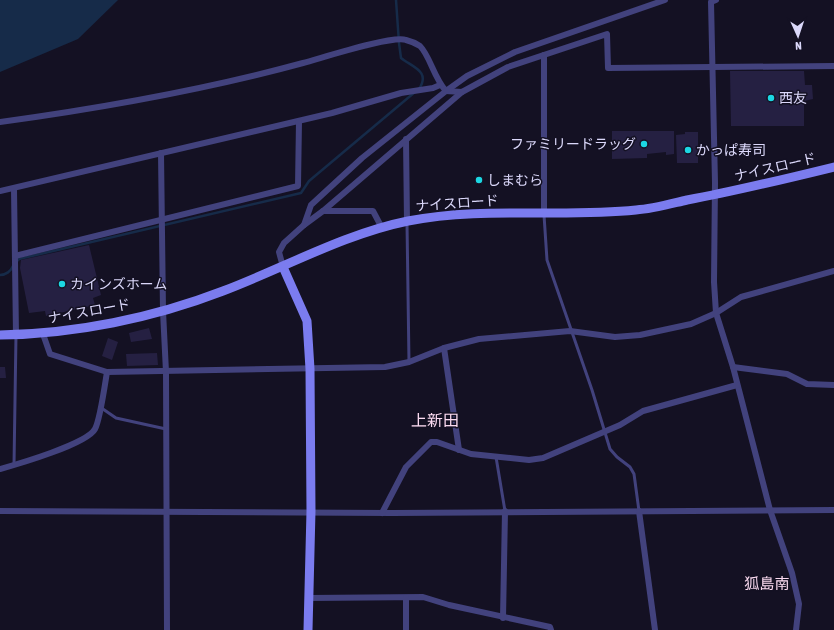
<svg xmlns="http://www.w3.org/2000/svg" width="834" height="630" font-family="'Asap Condensed','Noto Sans JP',sans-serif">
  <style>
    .water { fill: #162b49 }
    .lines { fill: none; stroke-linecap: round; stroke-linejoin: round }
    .stream { stroke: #162b49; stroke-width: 2.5 }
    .building { fill: #252042 }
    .lane { stroke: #42427d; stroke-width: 3 }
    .street { stroke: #42427d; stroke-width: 6 }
    .secondary { stroke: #7b7cef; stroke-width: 9 }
    .poi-dot { fill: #1cd7e3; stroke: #141123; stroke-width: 1.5 }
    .labels { text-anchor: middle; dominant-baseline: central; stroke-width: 3; stroke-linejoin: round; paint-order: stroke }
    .poi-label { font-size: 14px; fill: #dbd8fa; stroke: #141123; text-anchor: start }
    .street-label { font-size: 14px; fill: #dbd8fa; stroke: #141123 }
    .neighbourhood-label { font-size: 15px; fill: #fbdaf0; stroke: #141123 }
    .quarter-label { font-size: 16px; fill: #fbdaf0; stroke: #141123 }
  </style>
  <rect width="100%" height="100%" fill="#141123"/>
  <polygon class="water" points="0,0 118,0 78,39 0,72"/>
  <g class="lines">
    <g class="stream">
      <path d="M396 0 399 43 401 58C412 67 431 71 419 89"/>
      <polyline points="16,262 19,259 301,193 309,181 415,92"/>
      <path d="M0 275C6 275 11 271 13 266"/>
    </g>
  </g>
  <g class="building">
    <polygon points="730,71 804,71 805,85 812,85 813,99 804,101 804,126 731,126"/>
    <polygon points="612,131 674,131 674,154 666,155 666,152 647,154 647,158 612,159"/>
    <polygon points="685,132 698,132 698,163 677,163 676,135 685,134"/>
    <polygon points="89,245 101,295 93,298 95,305 46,316 45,311 29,313 20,268 21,260"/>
    <polygon points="149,328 152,339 131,342 129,333"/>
    <polygon points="108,338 118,342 112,360 102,356"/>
    <polygon points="157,353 158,365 127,366 126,354"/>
    <polygon points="0,367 5,367 6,378 0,378"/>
  </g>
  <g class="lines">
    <g class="lane">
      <polyline points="544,215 547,260 592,390 610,449 617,457 630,467 634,474 639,511"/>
      <polyline points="407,223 409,362"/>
      <polyline points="100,407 116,418 166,429"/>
      <polyline points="496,457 505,511"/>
      <polyline points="14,465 16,335"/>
    </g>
    <g class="street">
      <polyline points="716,0 711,2 715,183 714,282 716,313 733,367 770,510 792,573 799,604 796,630"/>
      <path d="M0 122C102 108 204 90 303 63 322 58 392 35 406 40 410 41 417 44 420 46 430 56 434 78 446 91L462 92 508 67 607 34 608 68 834 66"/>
      <polyline points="406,139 407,222"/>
      <polyline points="161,153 163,311 166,372 167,630"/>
      <polyline points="14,189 16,335"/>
      <polyline points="0,191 332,113 401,93 433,88 440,85"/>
      <polyline points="323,211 373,211 382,228"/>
      <polyline points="544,213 544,55"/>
      <polyline points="304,225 323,211 462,92"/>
      <polyline points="15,256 298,186 299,121"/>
      <polyline points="283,267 279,252 284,243 304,225 311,205 362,158 446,91 467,76 515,52 665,0"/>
      <polyline points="43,334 50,354 107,372 385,367 409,362 444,348 479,339 570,331 615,337 640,335 691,324 716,313 741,297 834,271"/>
      <polyline points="444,348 459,450"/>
      <polyline points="733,367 787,374 807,384 834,385"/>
      <path d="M0 469C18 464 87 444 95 429 100 420 105 384 107 372"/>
      <polyline points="0,511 392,513 834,510"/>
      <polyline points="639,511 655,630"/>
      <polyline points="382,513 406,467 431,442 437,442 471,454 529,460 543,458 620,425 643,411 737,385"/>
      <polyline points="309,598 423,597 449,605 550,627 551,630"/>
      <polyline points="406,598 406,630"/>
      <polyline points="503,618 505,511"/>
    </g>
    <g class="secondary">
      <polyline points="283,267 307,321 310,369 311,511 308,630"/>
      <path d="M0 335C75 334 153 318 223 291 284 268 344 234 408 221 483 206 560 218 636 210 653 209 670 204 687 200 736 191 785 179 834 167"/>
    </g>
  </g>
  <g class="poi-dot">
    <circle cx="771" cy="98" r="4"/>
    <circle cx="644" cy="144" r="4"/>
    <circle cx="688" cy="150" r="4"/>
    <circle cx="479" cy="180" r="4"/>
    <circle cx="62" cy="284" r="4"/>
  </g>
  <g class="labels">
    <g class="poi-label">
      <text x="779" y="98">西友</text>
      <text x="636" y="144" text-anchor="end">ファミリードラッグ</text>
      <text x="696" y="150">かっぱ寿司</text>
      <text x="487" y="180">しまむら</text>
      <text x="70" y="284">カインズホーム</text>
    </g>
    <g class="street-label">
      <text transform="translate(775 167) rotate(-13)">ナイスロード</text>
      <text transform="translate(457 203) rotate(-4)">ナイスロード</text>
      <text transform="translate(89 311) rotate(-10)">ナイスロード</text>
    </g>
    <g class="neighbourhood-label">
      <text x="767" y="583">狐島南</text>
    </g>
    <g class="quarter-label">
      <text x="435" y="420">上新田</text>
    </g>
  </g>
  <g transform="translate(798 36) rotate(177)" stroke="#141123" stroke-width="3" paint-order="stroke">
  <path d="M0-3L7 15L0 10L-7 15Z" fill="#dbd8fa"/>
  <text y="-6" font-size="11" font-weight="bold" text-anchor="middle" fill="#dbd8fa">N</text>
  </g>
</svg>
